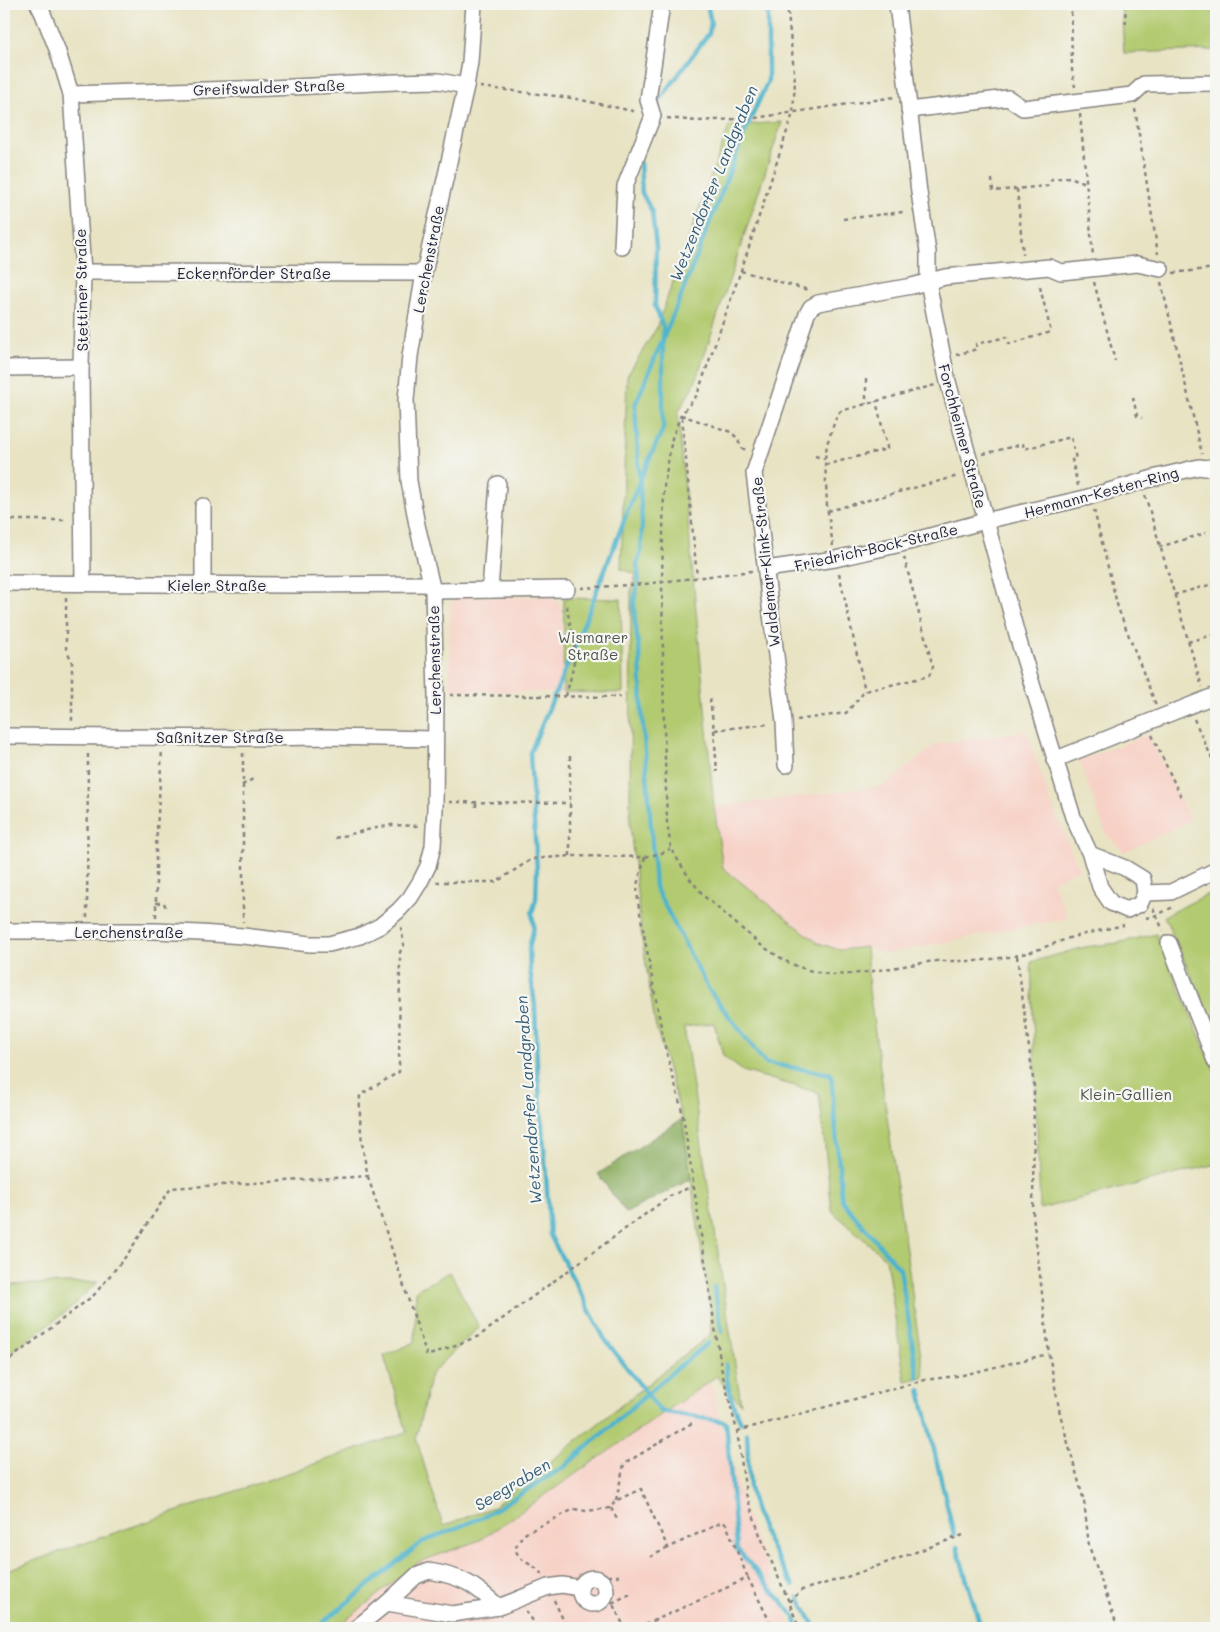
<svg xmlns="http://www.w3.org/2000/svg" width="1220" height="1632" font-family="Mali,sans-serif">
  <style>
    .built { fill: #f7d1c6 }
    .green { fill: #b2ca6f; stroke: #6a7655 }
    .forest { fill: #8dae62; stroke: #58684e }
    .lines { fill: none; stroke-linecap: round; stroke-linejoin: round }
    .stream { stroke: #4db4cc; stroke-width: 4.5 }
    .minor-casing { stroke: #85827f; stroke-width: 18 }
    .path { stroke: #85827f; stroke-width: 2.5; stroke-dasharray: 4 4; stroke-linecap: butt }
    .minor { stroke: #fff; stroke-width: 15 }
    .labels { text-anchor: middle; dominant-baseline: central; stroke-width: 4.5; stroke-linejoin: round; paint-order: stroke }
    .street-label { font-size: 15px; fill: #22223b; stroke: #f6f6f2 }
    .park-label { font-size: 15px; fill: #4d544b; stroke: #f6f6f2 }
    .water-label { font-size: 16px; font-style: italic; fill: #335c75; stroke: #f6f6f2 }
  </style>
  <rect width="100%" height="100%" fill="#f6f6f2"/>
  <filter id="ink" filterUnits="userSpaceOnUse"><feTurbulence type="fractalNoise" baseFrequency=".02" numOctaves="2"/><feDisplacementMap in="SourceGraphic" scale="10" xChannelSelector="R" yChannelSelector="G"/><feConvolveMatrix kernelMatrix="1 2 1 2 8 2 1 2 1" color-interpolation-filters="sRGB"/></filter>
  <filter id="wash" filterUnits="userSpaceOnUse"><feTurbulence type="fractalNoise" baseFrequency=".0096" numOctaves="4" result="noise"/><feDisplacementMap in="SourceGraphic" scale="20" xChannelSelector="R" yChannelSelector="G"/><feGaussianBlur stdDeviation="1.12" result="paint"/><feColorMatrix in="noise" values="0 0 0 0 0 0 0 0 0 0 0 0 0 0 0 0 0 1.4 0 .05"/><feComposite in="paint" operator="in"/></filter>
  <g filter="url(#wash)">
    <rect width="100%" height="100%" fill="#e8e3c3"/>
    <g class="built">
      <polygon points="455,597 552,597 562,607 562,693 450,690 450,606"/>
      <polygon points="1026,731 1051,803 1079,869 1052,882 1068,918 885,954 866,947 840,950 818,943 723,868 714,807 884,786 936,744"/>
      <polygon points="1148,735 1190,819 1180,826 1124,852 1106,834 1079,760"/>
      <polygon points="710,1381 744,1509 792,1628 336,1628 419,1562 480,1540"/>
    </g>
    <g class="green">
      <polygon points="1121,4 1216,4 1216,50 1124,53"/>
      <polygon points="782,122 696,380 678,413 714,807 723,868 818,943 840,950 866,947 869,990 924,1377 905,1381 886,1259 832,1211 819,1093 743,1071 723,1056 714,1023 684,1027 741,1404 716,1376 710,1381 480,1540 419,1562 336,1628 7,1628 4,1623 4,1571 407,1432 384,1356 415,1342 416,1290 450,1272 479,1327 431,1374 416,1438 443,1526 493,1507 711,1334 710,1308 682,1119 655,1023 642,939 630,825 631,591 636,574 621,569 627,376 656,329 729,126"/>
      <polygon points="564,598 621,599 623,693 563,692"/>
      <polygon points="1216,890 1216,1030 1164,916"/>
      <polygon points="1156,934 1216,1074 1216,1164 1040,1209 1031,962 1085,947 1117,943"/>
      <polygon points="98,1282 68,1310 4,1357 4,1285"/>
    </g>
    <polygon class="forest" points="682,1119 691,1179 626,1213 598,1174"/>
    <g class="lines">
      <g class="stream">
        <polyline points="768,4 768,81 746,129 681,296 635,405 642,524 641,551 637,565 639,578 634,601 635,622 640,657 642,716 649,798 655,887 709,990 765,1063 831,1074 842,1201 900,1269 918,1377"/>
        <polyline points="654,108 709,33 711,23 707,4"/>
        <polyline points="638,140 637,131 643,123"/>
        <polyline points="640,163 642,193 652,212 656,247 655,306 663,327 663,429 641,477 576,644 530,753 537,872 536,899 532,913 534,926 529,949 530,970 535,1005 537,1064 544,1146 550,1235 604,1338 660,1411 726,1422 737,1549 795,1617 797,1628"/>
        <polyline points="714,1287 722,1332"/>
        <path d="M726 1364C726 1385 731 1403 741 1422"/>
        <polyline points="920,1390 954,1535"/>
        <path d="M747 1433C748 1451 748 1469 750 1487 755 1522 775 1556 793 1585"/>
        <polyline points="957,1547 981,1628"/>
        <polyline points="799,1598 815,1628"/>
        <polyline points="316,1628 422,1542 483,1517 564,1467 676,1369 708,1343"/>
      </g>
    </g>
  </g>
  <g filter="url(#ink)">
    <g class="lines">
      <g class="minor-casing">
        <g id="minor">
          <polyline points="38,4 43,14 57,49 71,94 83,272 81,367 83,583"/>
          <polyline points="897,4 919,192 928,252 928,282 947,378 1019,642 1073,817 1090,854 1100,887 1111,903 1127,910 1140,904 1145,893 1143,879 1125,868 1090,854"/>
          <polyline points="71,94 271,88 396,82 438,81 466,86"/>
          <polyline points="909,110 1008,98 1023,108 1132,95 1144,84 1216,83"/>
          <polyline points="622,247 625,186 653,116 648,100 662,4"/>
          <polyline points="83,272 424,273"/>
          <polyline points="4,368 81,367"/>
          <polyline points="203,506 203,585"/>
          <polyline points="766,569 835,559 901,544 985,521 1085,498 1157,477 1199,467 1205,468 1216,466"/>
          <polyline points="4,583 294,585 431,584"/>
          <polyline points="490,590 498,484"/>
          <polyline points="433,591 567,589"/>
          <polyline points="4,736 243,738 324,737 435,739"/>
          <polyline points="1054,760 1216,695"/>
          <polyline points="786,765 784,722 754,473 807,314 811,307 818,303 912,286 945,277 1049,267 1061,272 1137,264 1161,269"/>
          <polyline points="1145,893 1171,892 1216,870"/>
          <polyline points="4,931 156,931 200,933 243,936 310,944 329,944 360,936 380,926 398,911 410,898 420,882 428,866 433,846 435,809 436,695 433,591 417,525 409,481 406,400 410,356 424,273 466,86 470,62 474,4"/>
          <polyline points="1169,943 1216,1063"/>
          <path d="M429 1571C464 1577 473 1584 499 1607L452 1614 387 1603 416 1576Z"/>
          <circle cx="593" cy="1591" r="13"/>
          <polyline points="499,1607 548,1587 562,1585 580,1588"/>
          <polyline points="356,1628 387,1603"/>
        </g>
      </g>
      <g class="path">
        <polyline points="703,4 705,4"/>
        <polyline points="787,4 795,81 793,113 745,259 697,395 681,415 672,438 664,486 662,581 664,728 667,822 671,849 690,879 705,897 762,946 789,963 808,970 831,975 861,973 934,961 976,961 1009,957 1031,952 1072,937 1124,925"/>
        <polyline points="1071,4 1072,70 1075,87"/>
        <polyline points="1125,4 1126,28"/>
        <polyline points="1212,4 1216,67"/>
        <polyline points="480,87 572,98 637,112"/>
        <polyline points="1135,109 1158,254"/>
        <polyline points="1080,114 1093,256"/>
        <polyline points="667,118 697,121 755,118 895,97"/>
        <polyline points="992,179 993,191 1047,186 1052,179 1070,177 1086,183"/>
        <polyline points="1017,189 1023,255"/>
        <polyline points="843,219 903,212"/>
        <polyline points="741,271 805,289 808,292"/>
        <polyline points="1173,273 1216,268"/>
        <polyline points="1094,282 1115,361"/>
        <polyline points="1161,282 1202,454"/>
        <polyline points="956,355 977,349 976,344 1007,337 1009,344 1051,332 1039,283"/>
        <polyline points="866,379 866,404"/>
        <polyline points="1133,397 1137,416 1142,418"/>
        <polyline points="681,415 731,432 737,438 742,448 748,451"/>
        <polyline points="682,417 697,577"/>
        <polyline points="983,454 1023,444 1024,449 1071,437 1076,459 1072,460 1078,486"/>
        <polyline points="815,456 825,459"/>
        <polyline points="825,465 887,449 887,447 876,401"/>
        <polyline points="1145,495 1202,687"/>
        <polyline points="1094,510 1118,608 1156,705"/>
        <polyline points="828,511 958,476"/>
        <polyline points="4,520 68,520"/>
        <polyline points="833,546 827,506 825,459 827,444 837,415 841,411 935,385"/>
        <polyline points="1159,547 1206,533"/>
        <polyline points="839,573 865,691"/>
        <polyline points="581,588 644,584 752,571"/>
        <polyline points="1174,595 1216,583"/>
        <polyline points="66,598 66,648 72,662 72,721"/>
        <polyline points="1188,642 1216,634"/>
        <polyline points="450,695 621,697"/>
        <path d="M566 696C570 679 577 660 574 642 572 628 567 616 567 603"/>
        <polyline points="710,699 714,730 769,724"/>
        <polyline points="1194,719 1216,767"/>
        <polyline points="797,720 846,713 865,691 929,676 933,667 904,557"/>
        <polyline points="714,730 717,772"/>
        <polyline points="1152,735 1181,797"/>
        <polyline points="243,753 243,922"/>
        <polyline points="242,785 255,778"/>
        <polyline points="449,802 570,803"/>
        <polyline points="476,803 476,810"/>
        <polyline points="335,838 367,830 391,825 420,826"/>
        <polyline points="570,856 570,752"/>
        <polyline points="645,857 637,885 638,902 664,1043 683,1115 714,1321 722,1372 737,1431 746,1494 760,1535 789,1602 799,1628"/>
        <polyline points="436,882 496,882 532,859 570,856 645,857 662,853 670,849"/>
        <polyline points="156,903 164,903 167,910"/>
        <polyline points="1153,908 1163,930"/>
        <polyline points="156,917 156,846 162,750"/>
        <polyline points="87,918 88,751"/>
        <polyline points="1146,918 1157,915 1173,907"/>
        <polyline points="1017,956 1034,1086 1033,1215 1049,1354 1060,1414 1084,1501 1089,1546 1118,1628"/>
        <polyline points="368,1177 427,1356 479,1336 670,1196 693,1186"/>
        <path d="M4 1364 94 1295 127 1255 171 1188 368 1176C362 1149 359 1123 360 1095L399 1072 400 952 404 945 401 927"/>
        <polyline points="737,1431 925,1380 963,1375 1048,1354"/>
        <polyline points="616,1500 624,1464 692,1423"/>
        <polyline points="611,1508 617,1519"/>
        <polyline points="650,1557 668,1548"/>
        <path d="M542 1575C535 1562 523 1567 515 1549L520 1539 526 1533 574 1509 586 1511 611 1508 615 1501 641 1489 668 1548 722 1522 726 1524 748 1578"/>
        <polyline points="601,1580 609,1576 619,1576"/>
        <polyline points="606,1591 625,1628"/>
        <polyline points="554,1600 567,1628"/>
        <polyline points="789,1602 802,1590 844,1578 963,1535"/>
        <polyline points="612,1603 632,1593"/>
        <polyline points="526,1611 538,1628"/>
        <polyline points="4,1627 4,1628"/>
        <polyline points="638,1628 748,1578 773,1628"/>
      </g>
      <use href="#minor" class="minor"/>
    </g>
  </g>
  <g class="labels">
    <g class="street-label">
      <text transform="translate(269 87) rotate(-2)">Greifswalder Straße</text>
      <text transform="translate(428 259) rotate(-79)">Lerchenstraße</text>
      <text x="254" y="273">Eckernförder Straße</text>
      <text transform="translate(81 290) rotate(-91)">Stettiner Straße</text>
      <text transform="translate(963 436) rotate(75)">Forchheimer Straße</text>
      <text transform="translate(1101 492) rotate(-15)">Hermann-Kesten-Ring</text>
      <text transform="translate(876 547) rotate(-13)">Friedrich-Bock-Straße</text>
      <text transform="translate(765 562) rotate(-96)">Waldemar-Klink-Straße</text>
      <text x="217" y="585">Kieler Straße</text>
      <text transform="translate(434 660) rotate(-91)">Lerchenstraße</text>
      <text x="220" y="737">Saßnitzer Straße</text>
      <text x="129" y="932">Lerchenstraße</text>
    </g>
    <g class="park-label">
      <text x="593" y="637">Wismarer<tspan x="593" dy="17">Straße</tspan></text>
      <text x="1126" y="1094">Klein-Gallien</text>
    </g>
    <g class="water-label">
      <text transform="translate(713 183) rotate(-68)">Wetzendorfer Landgraben</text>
      <text transform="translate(528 1100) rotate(-94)">Wetzendorfer Landgraben</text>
      <text transform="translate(512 1484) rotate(-31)">Seegraben</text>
    </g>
  </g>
  <rect width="1220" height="1632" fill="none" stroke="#f6f6f2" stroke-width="20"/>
</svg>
